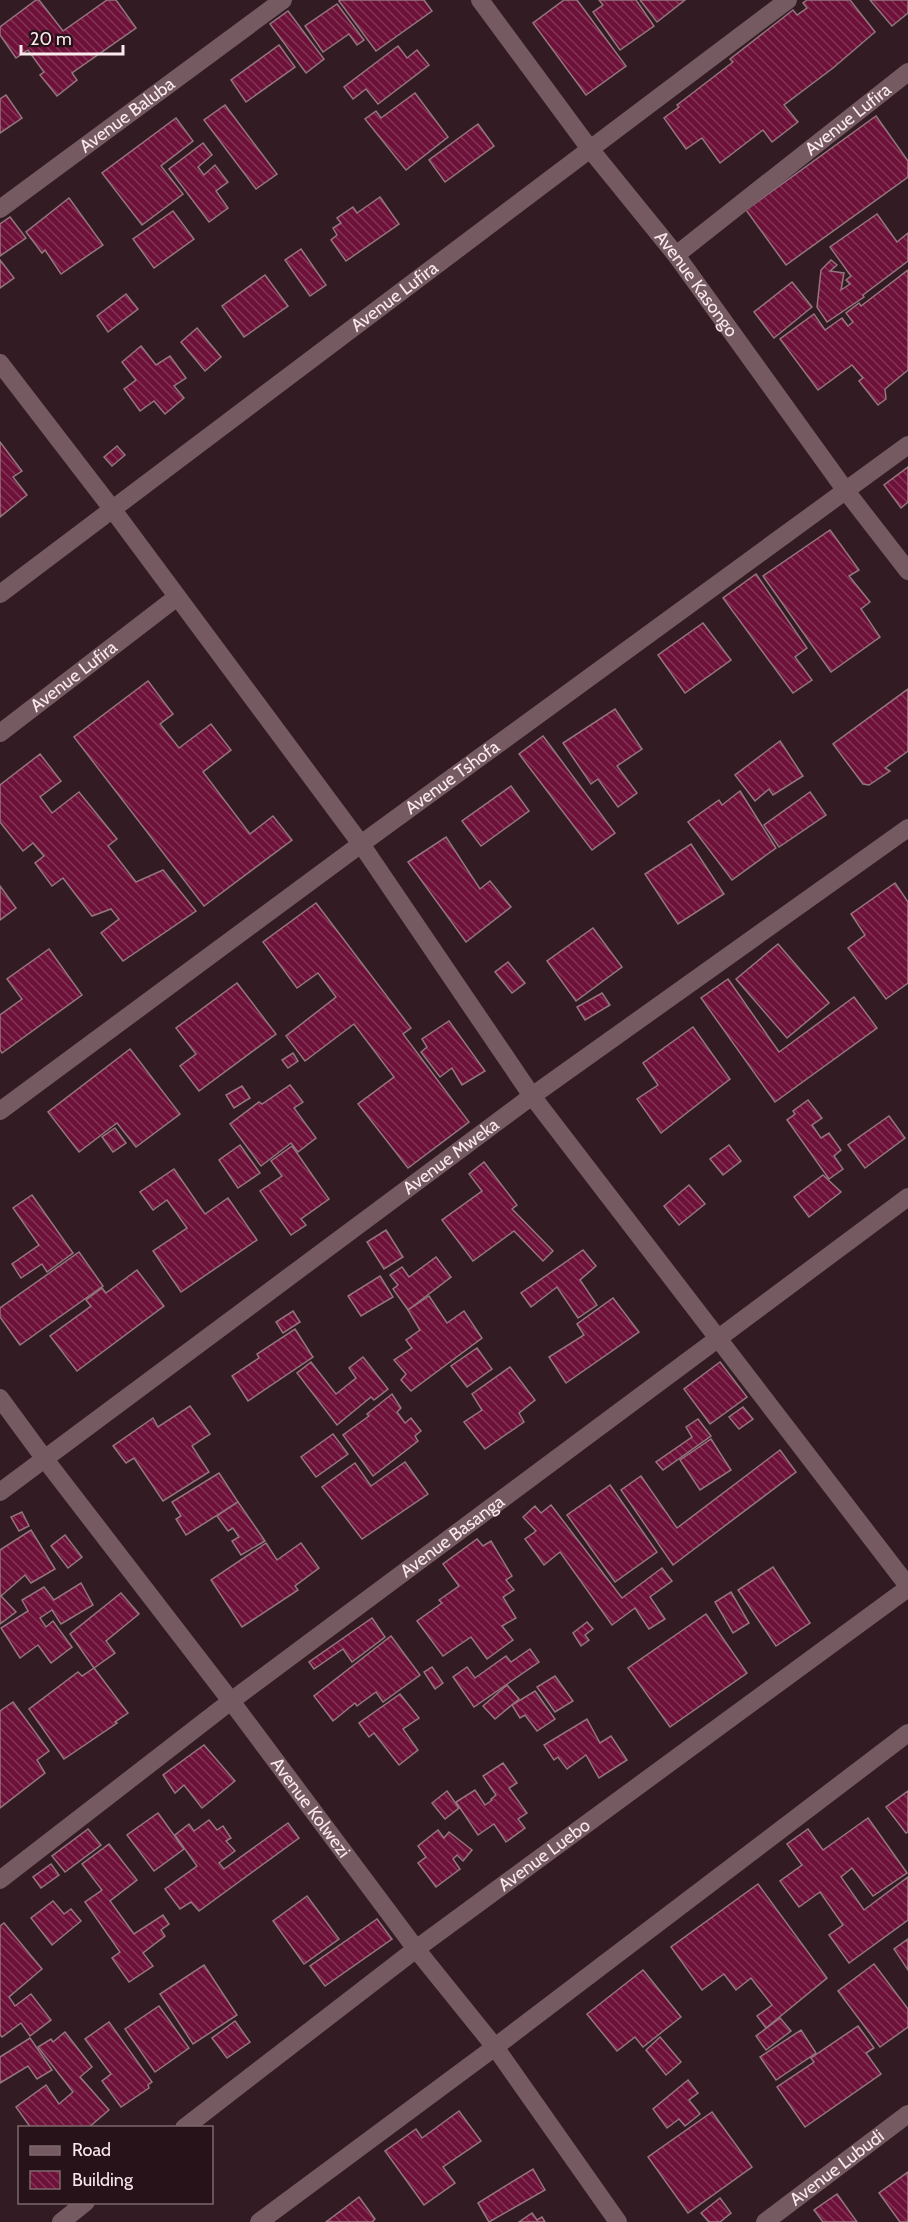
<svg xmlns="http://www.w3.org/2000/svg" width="908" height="2222" font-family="Cabin,sans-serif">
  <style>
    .building { fill: url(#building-back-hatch); stroke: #93767e; stroke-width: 1.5 }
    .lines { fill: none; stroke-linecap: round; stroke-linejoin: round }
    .minor { stroke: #755a62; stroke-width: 18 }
    .labels { text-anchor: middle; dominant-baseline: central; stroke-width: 6; stroke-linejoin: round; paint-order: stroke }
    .street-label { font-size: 18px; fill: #f9e9ed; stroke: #281219 }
  </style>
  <defs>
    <pattern id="building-back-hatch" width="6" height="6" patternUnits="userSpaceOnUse" patternTransform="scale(1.5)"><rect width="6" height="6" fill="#6d1139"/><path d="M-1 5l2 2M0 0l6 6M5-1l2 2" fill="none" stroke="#833456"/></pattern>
  </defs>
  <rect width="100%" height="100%" fill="#321b22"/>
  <g class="building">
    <polygon points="36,0 39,0 63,31 107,0 116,0 136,28 72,73 77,80 57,96 40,75 44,72 28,50 16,58 0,35 0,27"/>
    <polygon points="341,0 424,0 432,11 376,51 339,1"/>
    <polygon points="564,0 577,0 626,66 586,95 533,23"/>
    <polygon points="599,0 636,0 654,26 620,50 593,12 603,5"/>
    <polygon points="640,0 685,0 657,22"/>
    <polygon points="807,0 850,0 875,32 833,68 784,105 798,122 772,142 763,130 720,163 702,138 686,149 664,118 679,107 677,105 733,62 730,59 793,10 797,15 807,8 803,3"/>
    <polygon points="870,0 908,0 908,13 892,26"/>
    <polygon points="337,4 364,40 357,45 349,34 323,52 305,26"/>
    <polygon points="288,11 324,59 306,73 270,24"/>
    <polygon points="279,45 295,67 246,102 231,80"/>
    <polygon points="398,46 407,58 417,50 429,65 378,104 366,89 353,99 344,87"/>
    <polygon points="415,93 448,137 406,170 365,119 376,111 381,118"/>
    <polygon points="6,95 22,118 0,133 0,99"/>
    <polygon points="225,105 277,174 256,189 204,120"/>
    <polygon points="876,116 908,161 908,177 786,265 746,210"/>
    <polygon points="176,118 193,141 161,166 183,194 142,225 102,173"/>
    <polygon points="478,124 494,146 445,182 429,160"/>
    <polygon points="203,143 212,155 198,167 204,175 215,165 228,182 216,191 228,208 209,222 169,169"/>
    <polygon points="380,197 399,224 346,261 331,240 337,235 333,228 341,223 337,218 353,207 357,213"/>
    <polygon points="69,198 103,245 61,274 45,250 42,253 26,232"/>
    <polygon points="173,211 194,239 154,268 133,239"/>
    <polygon points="877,214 897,242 908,233 908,261 863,295 864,297 827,322 817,307 821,270 831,260 837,265 830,271 844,273 841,290 850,284 846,280 851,276 830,247"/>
    <polygon points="10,217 26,238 0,256 0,224"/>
    <polygon points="301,249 326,285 310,296 285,260"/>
    <polygon points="0,260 14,278 0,288"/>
    <polygon points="908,270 908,370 885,389 886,399 878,405 859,381 863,378 852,365 818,390 780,339 814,314 825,330 842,318 848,326 853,322 846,313 859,303 861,306"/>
    <polygon points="265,275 288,306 244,337 222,306"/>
    <polygon points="792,282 812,307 774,338 754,312"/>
    <polygon points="126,294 138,309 108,332 97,316"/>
    <polygon points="197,328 221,357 205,371 181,342"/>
    <polygon points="141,346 156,365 170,356 186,378 174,386 184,398 165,414 154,401 140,411 124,389 136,380 122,362"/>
    <polygon points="0,442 22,471 13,477 27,495 0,517"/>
    <polygon points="117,446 125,455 112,466 104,457"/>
    <polygon points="908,467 908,502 901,508 884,485"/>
    <polygon points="830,530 859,570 849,576 870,602 861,609 880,637 831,672 763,576"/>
    <polygon points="756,574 807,648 795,657 812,680 793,693 723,598"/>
    <polygon points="703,623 731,660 685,693 658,655"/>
    <polygon points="148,681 173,714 160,724 179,748 211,724 231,750 203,772 250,834 273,816 292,840 204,906 74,737"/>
    <polygon points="908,689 908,751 885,768 890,771 869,785 863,784 833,744"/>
    <polygon points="615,709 642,749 617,766 637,793 618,807 598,779 591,784 563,743"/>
    <polygon points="543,736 615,833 592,850 519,754"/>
    <polygon points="780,741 803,776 773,795 769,789 755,801 735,775"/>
    <polygon points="40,754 61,781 40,797 52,813 79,792 117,839 108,846 136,882 163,870 196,911 123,961 101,933 119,919 111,909 92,916 63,878 52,886 35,863 44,856 33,843 23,851 0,822 0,785"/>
    <polygon points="511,786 529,811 481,846 462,821"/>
    <polygon points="740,791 776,848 732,880 688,822 719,800 722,805"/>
    <polygon points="810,792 826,815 779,847 764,825"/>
    <polygon points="446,837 480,889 490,881 511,907 466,942 408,862"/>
    <polygon points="691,844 724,894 678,924 645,874"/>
    <polygon points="895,883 908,902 908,983 886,999 848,948 865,935 851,914"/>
    <polygon points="0,886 16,908 0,920"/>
    <polygon points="316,903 411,1028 403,1034 469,1122 408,1168 358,1104 394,1077 354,1024 305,1061 286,1036 336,997 318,973 297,988 263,942"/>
    <polygon points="593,928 622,967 576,1001 547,961"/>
    <polygon points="778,944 829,1003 787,1038 736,979"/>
    <polygon points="49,949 82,995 2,1053 0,1050 0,1015 22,999 7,979"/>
    <polygon points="508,962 525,983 512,993 495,972"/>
    <polygon points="728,979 779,1052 854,997 877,1028 775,1102 701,998"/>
    <polygon points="237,983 276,1034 199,1091 180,1066 196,1054 176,1028"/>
    <polygon points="602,993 610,1005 585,1020 577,1007"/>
    <polygon points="449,1021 485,1071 462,1085 452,1068 440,1077 421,1052 427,1047 422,1039"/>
    <polygon points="693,1027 730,1079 661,1133 637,1099 658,1085 643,1063"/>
    <polygon points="130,1049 180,1114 136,1147 117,1123 79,1152 48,1112"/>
    <polygon points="293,1053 298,1061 288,1068 282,1060"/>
    <polygon points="290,1085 303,1102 294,1108 316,1138 298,1152 291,1143 261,1166 230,1124 259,1102 262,1104"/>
    <polygon points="242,1086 250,1098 234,1108 226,1095"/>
    <polygon points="808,1100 822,1118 812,1125 821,1138 829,1133 841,1150 834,1156 843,1169 829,1179 787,1120 795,1114 793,1111"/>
    <polygon points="889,1116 905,1138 865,1168 848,1145"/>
    <polygon points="115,1128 126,1143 113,1152 102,1137"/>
    <polygon points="240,1145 260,1173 238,1188 219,1160"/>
    <polygon points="729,1145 741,1161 723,1175 710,1159"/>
    <polygon points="292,1146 329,1199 301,1219 306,1225 291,1235 260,1191 282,1176 271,1161"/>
    <polygon points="484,1162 517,1205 512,1209 553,1251 543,1261 514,1231 473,1261 442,1220 482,1191 469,1174"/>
    <polygon points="174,1169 205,1214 228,1198 257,1240 181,1292 153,1251 187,1228 167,1200 153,1210 140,1192"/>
    <polygon points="823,1175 841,1192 809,1217 794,1197"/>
    <polygon points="689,1185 705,1204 679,1225 664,1206"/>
    <polygon points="32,1195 73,1253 47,1272 42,1264 21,1278 12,1264 39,1245 13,1208"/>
    <polygon points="386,1230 403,1257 384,1269 367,1242"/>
    <polygon points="583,1250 596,1266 580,1280 597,1305 578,1318 557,1287 531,1307 521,1293"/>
    <polygon points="79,1252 103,1286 20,1345 0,1317 0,1308"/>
    <polygon points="436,1257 451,1277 408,1310 393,1289 398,1285 390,1275 402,1267 409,1277"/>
    <polygon points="137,1270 164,1306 77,1371 50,1336 91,1306 86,1300 102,1288 106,1293"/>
    <polygon points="380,1276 393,1297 361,1316 348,1296"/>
    <polygon points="429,1296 447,1323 464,1311 482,1338 411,1391 401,1380 406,1374 394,1360 412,1348 406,1340 420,1330 408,1310"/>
    <polygon points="613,1298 639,1332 566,1383 549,1357 584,1335 577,1324"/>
    <polygon points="293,1311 300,1322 283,1333 276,1322"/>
    <polygon points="295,1329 313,1357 248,1401 232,1376 259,1358 257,1354"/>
    <polygon points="477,1348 492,1369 467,1387 451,1366"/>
    <polygon points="363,1357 388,1389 374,1400 371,1397 337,1425 297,1373 311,1362 336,1394 356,1378 349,1368"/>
    <polygon points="720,1362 747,1397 710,1424 684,1389"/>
    <polygon points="510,1367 535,1400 519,1413 524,1422 485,1449 464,1422 482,1410 472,1394"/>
    <polygon points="392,1394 401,1408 397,1412 405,1423 411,1418 421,1431 415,1436 418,1441 373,1476 343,1435 369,1416 367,1414"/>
    <polygon points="190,1406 210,1434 192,1446 209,1472 163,1501 134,1458 126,1463 113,1446 153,1418 158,1427"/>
    <polygon points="743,1407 753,1419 739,1429 729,1417"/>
    <polygon points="698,1419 711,1436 663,1470 656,1462 692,1437 686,1427"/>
    <polygon points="333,1434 348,1454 316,1477 301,1457"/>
    <polygon points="711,1439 731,1470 700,1490 680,1460"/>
    <polygon points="780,1450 796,1472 673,1565 621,1490 641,1476 677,1528"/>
    <polygon points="405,1462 428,1494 362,1539 322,1487 355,1463 371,1486"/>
    <polygon points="219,1473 238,1502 186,1535 176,1519 181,1516 172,1502"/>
    <polygon points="610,1485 657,1552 615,1582 567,1515"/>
    <polygon points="238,1502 265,1541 241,1555 232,1541 239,1537 233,1528 228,1531 217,1516"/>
    <polygon points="551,1505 622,1598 662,1568 672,1581 650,1597 665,1619 649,1629 635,1608 612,1625 560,1552 544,1565 525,1539 536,1531 523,1517 535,1506 541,1513"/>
    <polygon points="22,1512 29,1526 19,1531 11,1517"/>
    <polygon points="31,1530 55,1569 31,1583 25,1575 1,1596 16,1612 0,1624 0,1550"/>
    <polygon points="65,1535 82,1557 68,1568 51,1546"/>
    <polygon points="477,1539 483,1546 491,1541 512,1576 506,1580 514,1590 503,1597 516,1618 502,1626 513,1640 487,1659 471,1637 443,1656 417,1621 442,1603 439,1600 459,1586 443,1564"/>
    <polygon points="266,1543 277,1560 301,1543 319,1568 295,1586 298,1590 242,1627 211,1580"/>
    <polygon points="773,1567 810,1623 776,1646 738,1590"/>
    <polygon points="81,1583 93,1605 61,1624 52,1610 40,1618 46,1627 53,1621 72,1647 51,1663 38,1645 20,1658 1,1628 28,1611 22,1600 44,1587 54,1600"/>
    <polygon points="731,1592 749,1623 733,1633 715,1602"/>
    <polygon points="121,1593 139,1614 106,1641 115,1653 94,1668 70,1634"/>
    <polygon points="706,1614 747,1673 670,1727 628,1668"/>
    <polygon points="372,1618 385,1637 352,1662 343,1649 314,1669 309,1662"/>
    <polygon points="587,1622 593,1629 585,1635 589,1640 581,1646 573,1633"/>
    <polygon points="391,1636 420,1675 383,1702 376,1692 357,1706 355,1703 333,1721 314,1696"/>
    <polygon points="530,1649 539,1662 474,1707 453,1677 467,1667 475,1678 506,1656 511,1662"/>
    <polygon points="432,1667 443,1683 435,1689 424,1672"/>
    <polygon points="94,1668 128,1713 115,1722 117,1723 64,1759 29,1709 78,1672 82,1676"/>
    <polygon points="555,1676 573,1701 555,1712 537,1687"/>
    <polygon points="507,1685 519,1699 495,1719 483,1706"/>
    <polygon points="535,1691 555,1719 537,1731 525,1715 520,1718 512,1705"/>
    <polygon points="400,1694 419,1718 403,1729 418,1750 399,1765 374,1733 369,1737 359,1723"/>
    <polygon points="13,1702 49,1751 37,1760 45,1773 0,1808 0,1711"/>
    <polygon points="587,1719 600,1743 611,1736 627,1760 599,1778 586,1755 567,1769 558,1757 554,1760 544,1745"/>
    <polygon points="204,1745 235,1781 202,1808 184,1785 175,1793 163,1775"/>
    <polygon points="503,1763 517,1783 509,1788 527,1813 518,1819 525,1828 506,1842 494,1824 478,1835 456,1802 475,1790 485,1805 492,1800 491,1799 496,1795 483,1776"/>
    <polygon points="447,1791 459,1808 445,1819 432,1803"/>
    <polygon points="908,1791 908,1832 906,1833 886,1807"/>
    <polygon points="158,1813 184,1849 154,1871 127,1835"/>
    <polygon points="868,1818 907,1873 873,1896 852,1868 841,1877 864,1910 908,1877 908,1920 849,1963 829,1935 843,1925 820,1892 799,1907 780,1881 802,1865 787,1844 808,1829 823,1850"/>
    <polygon points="209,1820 217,1830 223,1826 231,1838 226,1841 235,1851 219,1863 224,1869 288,1823 299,1838 199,1911 191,1902 180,1909 165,1889 197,1866 175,1835 189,1824 194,1831"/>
    <polygon points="88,1829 101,1845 65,1872 52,1856"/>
    <polygon points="438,1830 444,1838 449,1832 472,1850 463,1861 457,1855 453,1859 460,1869 436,1887 418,1863 426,1857 418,1846"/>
    <polygon points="109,1844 137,1880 110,1901 134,1934 163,1915 169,1924 161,1930 165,1936 143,1953 153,1966 129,1982 112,1958 120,1952 85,1902 102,1890 82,1864"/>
    <polygon points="51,1864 59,1875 41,1888 33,1877"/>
    <polygon points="758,1884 827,1978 766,2028 757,2016 772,2005 751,1978 736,1990 724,1974 702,1990 671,1947"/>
    <polygon points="307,1896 339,1939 304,1964 273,1921"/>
    <polygon points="53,1901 64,1914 71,1909 81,1921 52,1945 31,1918"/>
    <polygon points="377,1919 392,1939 325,1986 310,1966"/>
    <polygon points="4,1923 42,1969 9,1997 15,2006 31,1994 51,2020 30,2036 21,2023 2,2037 0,2035 0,1926"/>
    <polygon points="908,1939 908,1970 894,1949"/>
    <polygon points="874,1964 908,2009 908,2027 880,2047 838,1991"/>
    <polygon points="204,1965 237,2015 193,2044 160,1994"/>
    <polygon points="643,1970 681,2017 643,2047 635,2037 617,2051 587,2014"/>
    <polygon points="159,2006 189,2048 155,2072 125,2029"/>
    <polygon points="780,2018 791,2031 766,2050 756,2036"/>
    <polygon points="235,2021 250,2042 227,2058 212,2038"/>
    <polygon points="109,2022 152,2082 148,2085 149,2088 121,2107 102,2081 111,2074 85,2039"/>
    <polygon points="858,2026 874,2048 866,2053 881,2074 805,2127 777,2087 814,2062 811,2058"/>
    <polygon points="801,2030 816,2053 776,2080 760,2057"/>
    <polygon points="65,2032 92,2067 80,2077 109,2110 88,2128 31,2128 16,2107 46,2085 59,2104 73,2092 38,2047 51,2039 53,2042"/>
    <polygon points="660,2037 681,2062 666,2075 646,2050"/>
    <polygon points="30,2038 52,2070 37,2079 28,2066 0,2083 0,2057"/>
    <polygon points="688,2080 698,2093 689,2100 700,2114 685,2126 679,2119 667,2128 653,2109"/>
    <polygon points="459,2111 481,2141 443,2167 455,2183 424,2205 385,2151 416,2129 422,2138"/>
    <polygon points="712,2112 752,2167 688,2213 648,2157"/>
    <polygon points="533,2169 545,2190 489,2222 478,2203"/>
    <polygon points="908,2172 908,2222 900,2222 879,2193"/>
    <polygon points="837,2194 857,2222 823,2222 814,2210"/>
    <polygon points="359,2197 375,2219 372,2222 326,2222"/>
    <polygon points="720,2198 731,2213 720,2222 709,2222 701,2213"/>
    <polygon points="532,2213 537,2220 542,2217 545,2222 519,2222"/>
  </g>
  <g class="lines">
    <g class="minor">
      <path id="s1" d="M480 0 590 149 676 255 846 491 908 571"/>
      <path id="s2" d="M0 209 283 0"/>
      <path id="s3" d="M676 255 908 72"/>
      <polyline points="0,363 113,510 361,844 532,1096 908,1586"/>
      <path id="s4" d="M0 594 788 0"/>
      <path id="s5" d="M0 733 177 597"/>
      <path id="s6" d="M0 1111 361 844 908 445"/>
      <path id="s7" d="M0 1398 44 1458 231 1701 416 1949 495 2047 618 2222"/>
      <path id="s8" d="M0 1492 532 1096 908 828"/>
      <path id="s9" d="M0 1880 231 1701 908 1197"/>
      <path id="s10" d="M184 2128 416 1949 908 1588"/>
      <polyline points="61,2222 86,2202"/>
      <polyline points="259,2222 495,2047 908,1733"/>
      <path id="s11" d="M765 2222 908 2114"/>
    </g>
  </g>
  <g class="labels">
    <g class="street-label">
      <text stroke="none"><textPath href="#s2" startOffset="158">Avenue Baluba</textPath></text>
      <text stroke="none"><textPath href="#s3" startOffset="219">Avenue Lufira</textPath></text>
      <text stroke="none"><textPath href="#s1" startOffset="357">Avenue Kasongo</textPath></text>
      <text stroke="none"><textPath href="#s4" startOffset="494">Avenue Lufira</textPath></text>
      <text stroke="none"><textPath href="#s5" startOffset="93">Avenue Lufira</textPath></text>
      <text stroke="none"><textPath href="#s6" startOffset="562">Avenue Tshofa</textPath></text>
      <text stroke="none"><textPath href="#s8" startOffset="562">Avenue Mweka</textPath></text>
      <text stroke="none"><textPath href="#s9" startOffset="568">Avenue Basanga</textPath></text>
      <text stroke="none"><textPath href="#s7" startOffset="514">Avenue Kolwezi</textPath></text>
      <text stroke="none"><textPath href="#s10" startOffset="452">Avenue Luebo</textPath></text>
      <text stroke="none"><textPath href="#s11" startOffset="90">Avenue Lubudi</textPath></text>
    </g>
  </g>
  <rect x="18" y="2126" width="195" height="78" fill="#281219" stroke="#7c686e" stroke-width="1.5"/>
  <rect x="30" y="2146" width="30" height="9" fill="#755a62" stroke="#7c686e" stroke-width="1.5"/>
  <text x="72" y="2156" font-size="18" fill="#f9e9ed">Road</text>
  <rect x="30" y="2171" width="30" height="18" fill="url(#building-back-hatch)" stroke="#7c686e" stroke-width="1.5"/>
  <text x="72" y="2186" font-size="18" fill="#f9e9ed">Building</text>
  <path d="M21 45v9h102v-9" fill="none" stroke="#f9e9ed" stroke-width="3"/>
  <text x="30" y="45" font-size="18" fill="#f9e9ed" stroke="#281219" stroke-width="4.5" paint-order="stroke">20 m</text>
</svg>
